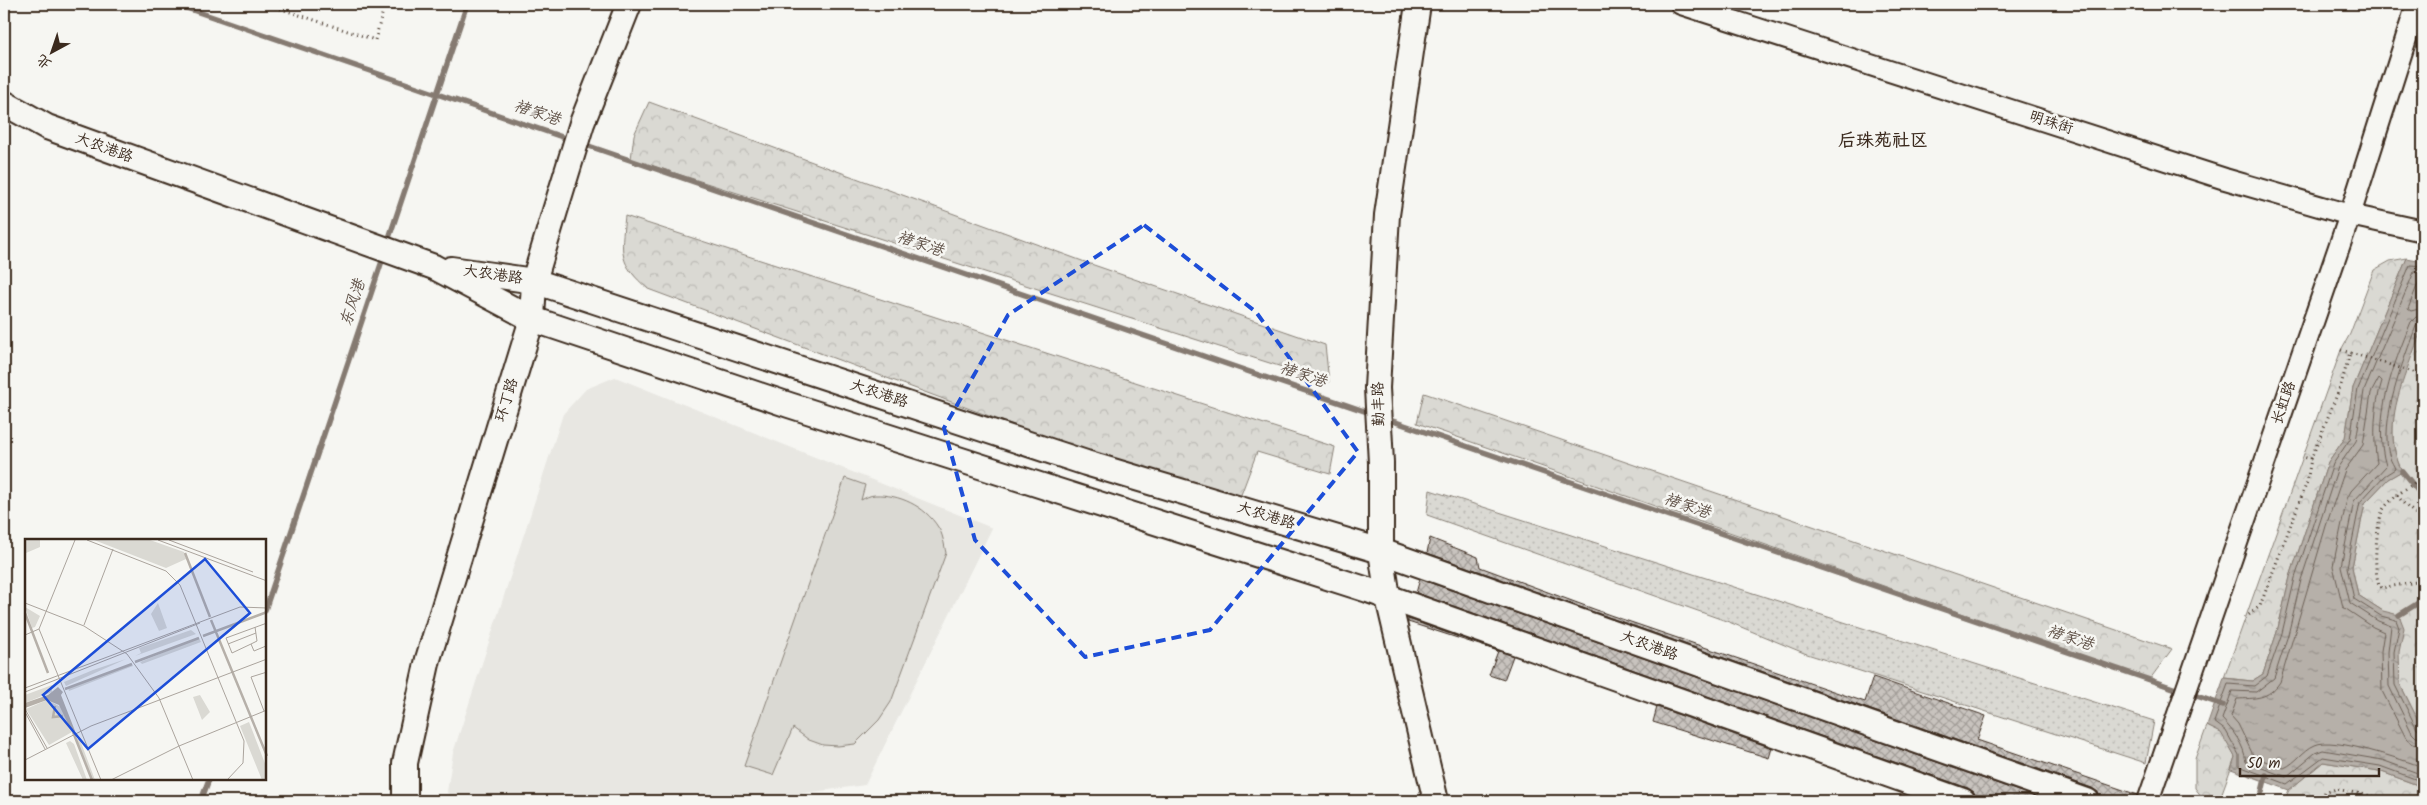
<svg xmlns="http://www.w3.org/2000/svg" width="2427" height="805" font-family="Kalam,'LXGW WenKai TC',sans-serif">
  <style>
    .built { fill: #e8e7e2 }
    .grass { fill: url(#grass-dots); stroke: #8a8278 }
    .forest { fill: url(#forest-crowns); stroke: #8a8278 }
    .pitch { fill: #dad9d3; stroke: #8a8278 }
    .water { fill: url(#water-ripples); stroke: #857a71 }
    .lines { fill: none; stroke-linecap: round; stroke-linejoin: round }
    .shore { stroke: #6c6056; stroke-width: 1 }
    .stream { stroke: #857a71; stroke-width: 5.5 }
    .building { fill: url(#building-cross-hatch); stroke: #3b2a1e }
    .tertiary-casing { stroke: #3b2a1e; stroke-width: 24 }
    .secondary-casing { stroke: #3b2a1e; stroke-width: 28 }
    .path { stroke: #3b2a1e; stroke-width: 3; stroke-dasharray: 1 4; stroke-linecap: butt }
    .tertiary { stroke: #f6f6f2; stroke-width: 20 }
    .secondary { stroke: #f6f6f2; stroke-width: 24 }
    .marked { fill: none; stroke: #1d4ed8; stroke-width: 4; stroke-dasharray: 10 6; stroke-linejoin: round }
    .labels { text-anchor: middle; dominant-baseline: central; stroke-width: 5; stroke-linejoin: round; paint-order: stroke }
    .street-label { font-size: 15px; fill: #3b2a1e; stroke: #f6f6f2 }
    .water-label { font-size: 16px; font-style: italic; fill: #605248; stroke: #f6f6f2 }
    .quarter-label { font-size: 18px; font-weight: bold; fill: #3b2a1e; stroke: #f6f6f2 }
    .inset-river { fill: none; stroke: #b6b0a9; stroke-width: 2.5 }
    .inset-road { fill: none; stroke: #aba49d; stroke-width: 1 }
    .view { fill: #1d4ed8; fill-opacity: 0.15; stroke: #1d4ed8; stroke-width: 2.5 }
    .inset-edge { fill: none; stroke: #3b2a1e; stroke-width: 2.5 }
  </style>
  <defs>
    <pattern id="grass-dots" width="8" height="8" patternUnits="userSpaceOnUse" patternTransform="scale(1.25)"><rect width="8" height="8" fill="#dad9d3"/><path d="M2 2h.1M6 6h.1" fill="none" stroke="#bcbab5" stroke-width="1.8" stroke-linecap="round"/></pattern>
    <pattern id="forest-crowns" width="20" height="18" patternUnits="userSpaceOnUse" patternTransform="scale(1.25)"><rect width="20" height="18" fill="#dad9d3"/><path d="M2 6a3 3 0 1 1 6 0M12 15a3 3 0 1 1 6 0" fill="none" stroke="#bcbab5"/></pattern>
    <pattern id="water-ripples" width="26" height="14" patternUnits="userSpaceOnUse" patternTransform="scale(1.25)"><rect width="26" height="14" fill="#b6b0a9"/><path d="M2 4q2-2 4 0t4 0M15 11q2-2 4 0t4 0" fill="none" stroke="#958f89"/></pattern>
    <pattern id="building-cross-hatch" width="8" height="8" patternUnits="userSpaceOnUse" patternTransform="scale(1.25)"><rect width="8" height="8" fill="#c8c3be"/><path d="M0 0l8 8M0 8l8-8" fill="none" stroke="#a49f9a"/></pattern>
  </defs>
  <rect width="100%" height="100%" fill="#f6f6f2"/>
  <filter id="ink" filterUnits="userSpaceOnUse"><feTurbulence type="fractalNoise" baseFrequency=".02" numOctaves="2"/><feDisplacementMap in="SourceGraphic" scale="10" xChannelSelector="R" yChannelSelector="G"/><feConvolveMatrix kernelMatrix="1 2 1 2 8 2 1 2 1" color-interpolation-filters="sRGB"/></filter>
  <g filter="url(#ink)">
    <polygon class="built" points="615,377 992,528 865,785 747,801 452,801 447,792 453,753 563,414 586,389"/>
    <polygon class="grass" points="1430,490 2154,721 2146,763 1804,653 1729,622 1427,515"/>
    <g class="forest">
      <polygon points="649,102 1085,262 1325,345 1329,382 631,159 634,135"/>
      <path d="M625 216 1335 447 1330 474 1257 452 1236 508 648 289C618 263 621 254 625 216Z"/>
      <polygon points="2407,258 2353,388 2345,438 2328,462 2290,577 2277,632 2263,674 2252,681 2224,678 2341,350 2350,334 2374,270 2390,261"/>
      <path d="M2423 321V730L2400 684 2383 611 2358 595 2352 567 2365 503 2388 479 2402 471C2378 424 2407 366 2423 321Z"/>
      <polygon points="1424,393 2172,649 2150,679 1417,423"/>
      <polygon points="2207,726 2222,733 2235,757 2219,801 2205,801 2195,788 2195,759"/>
      <polygon points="2323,762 2379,771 2423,787 2423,801 2284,801 2289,790"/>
    </g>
    <path class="pitch" d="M845 478 865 485 861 500C865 498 870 495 875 495 899 494 925 506 938 527 943 534 944 544 946 553L891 702 879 720 855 744 838 746 823 745 809 740 793 728 773 775 744 766Z"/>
    <path class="water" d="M2407 258 2423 261C2423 279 2427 307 2423 323 2410 370 2377 422 2402 471L2388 479 2365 503 2352 567 2358 595 2383 611 2399 615 2404 628 2399 652 2400 684 2423 730V787L2379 771 2323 762 2289 790 2231 769 2235 757 2221 733 2207 726 2224 678 2252 681 2263 674 2277 632 2290 577 2328 462 2345 438 2353 388Z"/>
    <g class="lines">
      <g class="shore">
        <polyline points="2423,266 2410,265 2358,389 2350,439 2333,464 2295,578 2282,633 2267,676 2254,686 2228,684 2214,722 2226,731 2239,755 2239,766 2287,784 2323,757 2380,766 2423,782"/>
        <path d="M2423 272H2414L2364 391 2356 441 2338 467 2301 580 2288 635 2274 678 2256 692 2232 691 2222 719C2233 731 2244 744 2246 762L2286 777 2315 753 2323 750 2382 760 2423 775"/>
        <polyline points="2423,279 2419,281 2408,309 2411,311 2423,308"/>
        <path d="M2423 316 2416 317 2411 322C2393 366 2372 419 2386 466L2354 501 2341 566 2350 603 2378 621 2391 626 2388 652 2389 686 2412 733 2416 737 2423 739"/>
        <path d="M2423 322 2416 326C2404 360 2378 422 2390 458 2391 462 2394 465 2395 469L2384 476 2360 502 2347 567 2354 599 2381 616 2396 620 2399 628 2394 652 2395 685 2417 729 2423 732"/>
        <path d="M2423 746 2413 744 2406 738 2382 691 2381 651 2384 632 2373 627 2343 607 2333 566 2347 499 2351 491 2377 463C2373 437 2374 406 2382 381L2379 378 2371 393 2363 445 2345 470 2326 526 2280 682C2268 700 2255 698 2237 699L2231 716 2238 724 2254 757 2284 768C2296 763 2303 750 2315 745 2333 736 2403 760 2423 767"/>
      </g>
      <g class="stream">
        <polyline points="175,4 571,140"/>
        <polyline points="580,143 1373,414"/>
        <polyline points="387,244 467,4"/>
        <polyline points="1384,418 2223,705"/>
        <polyline points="2402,471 2423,497"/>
        <polyline points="265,610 384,255"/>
        <polyline points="2399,615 2423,600"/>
        <polyline points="2262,792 2266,775"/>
        <polyline points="201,801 209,779"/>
      </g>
    </g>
    <g class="building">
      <polygon points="1430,538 1478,557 1480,567 1610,615 1865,702 1873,677 1986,716 1977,740 2138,795 2136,801 2100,801 2098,792 2092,788 1427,553"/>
      <polygon points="1420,579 2047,801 1976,801 1974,792 1968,788 1416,593"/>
      <polygon points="1408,619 1513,656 1504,680 1489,675 1498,651 1408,622"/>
      <polygon points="1657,707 1772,748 1769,758 1653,722"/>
    </g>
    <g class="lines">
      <g class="tertiary-casing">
        <g id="tertiary">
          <polyline points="1681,4 2225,179 2350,215 2423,231"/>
          <polyline points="2148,801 2350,215 2417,4"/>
        </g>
      </g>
      <g class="secondary-casing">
        <g id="secondary">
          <polyline points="1418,4 1387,215 1377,388 1381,463 1381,551 1388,598 1436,801"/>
          <polyline points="4,103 47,127 434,267 532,319 789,405 1368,590 1963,801"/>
          <polyline points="451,269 534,281 1086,463 1381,551 2087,801"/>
          <polyline points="405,801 405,763 428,659 532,319 534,281 555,211 582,123 629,4"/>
        </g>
      </g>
      <g class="path">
        <polyline points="266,4 375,40 385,4"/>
        <polyline points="2341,350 2423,375"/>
        <polyline points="2311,459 2341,385 2350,353"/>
        <polyline points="2397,495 2423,477"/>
        <path d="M2423 520 2405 505 2397 495C2392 500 2384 506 2382 512 2376 528 2372 576 2381 588L2423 581"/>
        <polyline points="2245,618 2260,606 2307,482 2311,459 2303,457"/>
        <polyline points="2320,801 2321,794 2336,789 2382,798 2386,801"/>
      </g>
      <use href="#tertiary" class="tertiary"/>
      <use href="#secondary" class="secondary"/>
    </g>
  </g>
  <path class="marked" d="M1144 225 1256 312 1358 452 1210 630 1085 657 975 540 944 428 1008 315Z"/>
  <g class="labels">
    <g class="street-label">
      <text transform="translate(2051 123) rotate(18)">明珠街</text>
      <text transform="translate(104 148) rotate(20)">大农港路</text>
      <text transform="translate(493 275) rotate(8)">大农港路</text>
      <text transform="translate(879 394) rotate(18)">大农港路</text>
      <text transform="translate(507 400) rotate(-73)">环丁路</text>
      <text transform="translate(2284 403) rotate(-71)">长虹路</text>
      <text transform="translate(1379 404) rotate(-91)">勤丰路</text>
      <text transform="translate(1266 516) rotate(17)">大农港路</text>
      <text transform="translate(1649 646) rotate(20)">大农港路</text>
    </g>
    <g class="water-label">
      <text transform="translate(537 113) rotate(19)">褚家港</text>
      <text transform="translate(920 244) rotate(19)">褚家港</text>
      <text transform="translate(353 303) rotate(-72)">东风港</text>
      <text transform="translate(1303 375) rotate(19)">褚家港</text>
      <text transform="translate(1687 506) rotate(19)">褚家港</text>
      <text transform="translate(2070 638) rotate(19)">褚家港</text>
    </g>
    <g class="quarter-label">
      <text x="1883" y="141">后珠苑社区</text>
    </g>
  </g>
  <g transform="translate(25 539)">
    <rect width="241" height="241" fill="#f6f6f2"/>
    <path d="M101 120 41 147 39 143 68 131Z" fill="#dad9d3"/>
    <path d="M69 1H125L159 13 161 20 141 29ZM0 68 15 77 10 88 7 89ZM166 91 171 95 110 117 116 114 114 109ZM174 99 176 103 117 125 115 123ZM107 125 108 127 44 152 43 149ZM27 146V153L0 164V156ZM22 161 36 168 47 193 24 206 1 170ZM224 183 241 227V241H237L215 187ZM51 199 55 201 70 241H67ZM45 202 49 205 62 241H58L41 204Z" fill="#dad9d3"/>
    <path d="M0 1H15V8L1 14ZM133 64 142 89 134 92 126 75ZM175 156 185 173 177 181 168 158Z" fill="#dad9d3"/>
    <path d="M33 148 38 153 36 156 50 192 47 193 34 166 22 161 0 169V164L23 156Z" fill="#b6b0a9"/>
    <path class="inset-river" d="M160 14 185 78M0 74 23 134M186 81 242 217M178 97 242 73M110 123 174 99M40 150 107 125M30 167 28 178 38 177M48 193 67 241"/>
    <path class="inset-road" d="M50 1 14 90 76 241M62 1 141 32 155 46 219 202 218 224 202 241M133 1 242 42M144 1 228 33M0 64 59 87 102 115 134 159 168 241M59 86 88 10M0 96 14 90M203 105 231 94M226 105 232 102 230 88M241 107 229 112 226 105 207 114 201 99 242 84M0 149 215 68 242 69M0 153 175 84M0 170 22 209M239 172 226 138 242 133M0 173 20 210M0 221 66 187 242 120M86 241 154 207 242 171"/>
    <path class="view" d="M180 20 225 74 63 210 18 156Z"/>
    <rect width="241" height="241" class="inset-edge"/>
  </g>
  <rect width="2427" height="805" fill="none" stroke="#f6f6f2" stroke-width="20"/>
  <rect x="10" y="10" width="2407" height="785" fill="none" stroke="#3b2a1e" stroke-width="2" filter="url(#ink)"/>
  <g transform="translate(52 52) rotate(220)" stroke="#f6f6f2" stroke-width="4" paint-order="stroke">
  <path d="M0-4L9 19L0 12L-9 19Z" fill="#3b2a1e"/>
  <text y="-8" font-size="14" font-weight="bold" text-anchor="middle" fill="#3b2a1e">北</text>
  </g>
  <path d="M2240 768v8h139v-8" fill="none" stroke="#3b2a1e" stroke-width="2.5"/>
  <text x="2247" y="768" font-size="15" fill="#3b2a1e" stroke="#f6f6f2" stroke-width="4" paint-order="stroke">50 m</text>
</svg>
